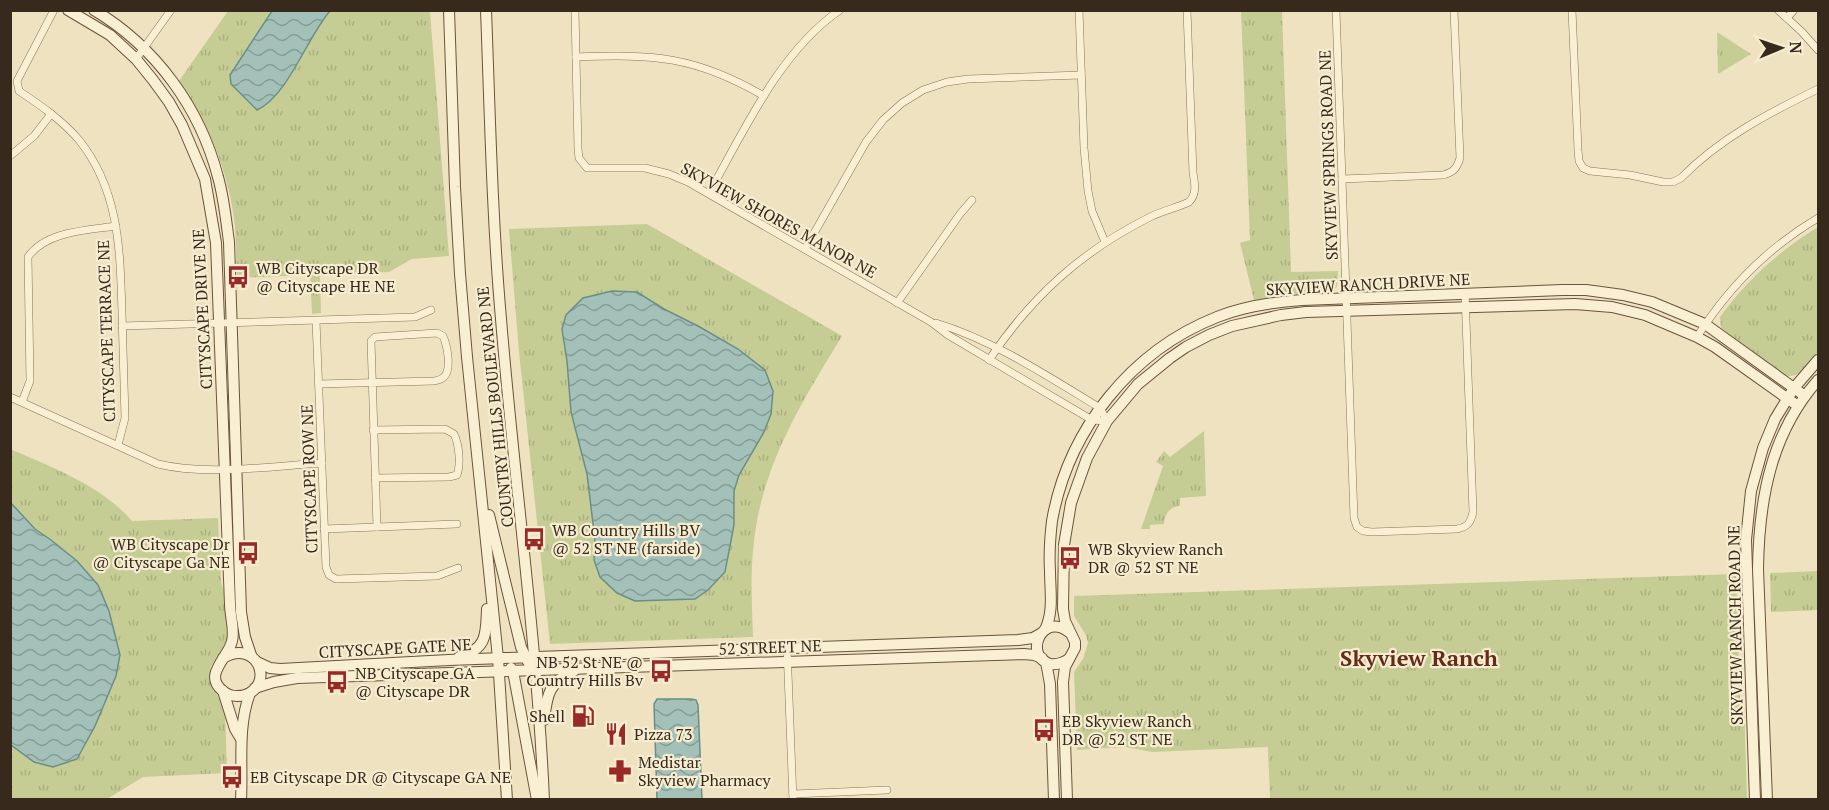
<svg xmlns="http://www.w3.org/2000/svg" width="1829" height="810" font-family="'PT Serif',serif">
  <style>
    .park { fill: url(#park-tufts) }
    .water { fill: url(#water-waves); stroke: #6a8f86; stroke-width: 1.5 }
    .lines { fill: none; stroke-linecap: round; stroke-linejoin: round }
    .street-casing { stroke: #887358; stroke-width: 8 }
    .secondary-casing { stroke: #6a543b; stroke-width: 12 }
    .street { stroke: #f9efd3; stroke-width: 7 }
    .secondary { stroke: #f9efd3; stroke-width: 10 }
    .labels { text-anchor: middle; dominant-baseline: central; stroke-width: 4.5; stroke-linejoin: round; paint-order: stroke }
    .street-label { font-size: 16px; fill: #372a1c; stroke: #f6ecd0 }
    .poi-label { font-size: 16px; fill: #372a1c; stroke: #f6ecd0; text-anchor: start }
    .district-label { font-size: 22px; font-weight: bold; fill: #652c1b; stroke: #f6ecd0 }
  </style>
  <defs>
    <pattern id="park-tufts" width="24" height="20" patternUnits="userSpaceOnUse" patternTransform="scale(1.5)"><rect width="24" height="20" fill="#c5cd94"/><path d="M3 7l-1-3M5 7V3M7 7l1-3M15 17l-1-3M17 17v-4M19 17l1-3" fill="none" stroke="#aab07f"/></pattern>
    <pattern id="water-waves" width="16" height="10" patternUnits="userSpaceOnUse" patternTransform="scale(1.5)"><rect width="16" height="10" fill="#a3c1b9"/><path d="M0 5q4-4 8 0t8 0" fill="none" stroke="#869d96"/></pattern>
  </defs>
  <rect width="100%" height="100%" fill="#efe2c0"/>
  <g class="park">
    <path d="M228 11H430L449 256 412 259 389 272 320 275 321 313 312 314 310 275 237 278C236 261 236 243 235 227 230 175 209 123 179 81Z"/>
    <polygon points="1241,11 1282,11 1291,272 1338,271 1337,286 1331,294 1292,294 1254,300 1240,243 1250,240"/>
    <polygon points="1717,32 1751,54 1718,74"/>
    <path d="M647 224 842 336C802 402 763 463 754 541 750 573 752 605 753 637L550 644 519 352 509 229Z"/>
    <path d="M1818 227V352C1809 363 1801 380 1784 375L1721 328 1720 317C1747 280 1780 250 1818 227Z"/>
    <path d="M1204 431 1206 496 1180 498V506C1169 507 1165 514 1164 524L1150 525V529H1141L1163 466 1156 462 1164 451 1170 457Z"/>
    <path d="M10 449C52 467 102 486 132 521L218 518 221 582 224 592 228 635 227 643 211 666 210 674 211 683 225 709 227 773 143 777 107 799H11Z"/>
    <polygon points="1818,571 1818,610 1771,612 1770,573"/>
    <polygon points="1736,574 1740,697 1744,702 1747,799 1270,799 1268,747 1152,752 1126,747 1077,750 1074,672 1083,659 1088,643 1086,635 1074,616 1074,596"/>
  </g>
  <g class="water">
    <path d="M272 11H330C307 37 288 96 257 110L231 84 230 75Z"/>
    <polygon points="612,291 637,292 664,309 698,326 738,349 765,370 773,391 771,414 764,432 739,475 734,491 734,525 725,572 708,590 695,599 635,601 617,593 600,577 594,560 595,540 587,474 571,412 567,361 562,329 566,315 583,298"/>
    <polygon points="10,502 35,529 51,540 77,561 98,585 109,611 120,655 116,676 95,726 77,759 53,767 34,762 11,745"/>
    <polygon points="657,699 691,699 696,700 698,705 702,799 657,799 654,704"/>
  </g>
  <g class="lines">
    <g class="street-casing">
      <g id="street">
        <path d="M54 10 17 81 19 91C40 105 62 120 79 140 120 191 120 252 122 313 123 348 124 383 125 418L118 445"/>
        <polyline points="575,10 578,149 579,158 587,168 645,168 669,174 688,182 931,322 948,335 1092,420 1107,421"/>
        <polyline points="1079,10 1084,148 1088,191 1092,211 1105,242"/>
        <path d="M1336 10 1354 518 1357 527 1363 531 1372 532 1457 529C1468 527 1471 522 1473 512L1465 293"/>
        <path d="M1572 10 1578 150 1579 161 1583 168 1590 171 1630 175 1663 182H1673L1681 178C1720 138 1769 113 1818 89"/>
        <polyline points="1778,10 1802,32 1818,50"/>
        <polyline points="1787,18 1794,10"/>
        <path d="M576 57C654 54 695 56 764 96"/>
        <polyline points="136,59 171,10"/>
        <polyline points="10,156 34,136 51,114"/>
        <path d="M1342 179 1443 175C1454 172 1457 168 1460 158L1454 10"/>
        <path d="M709 193C744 131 780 51 840 10"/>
        <polyline points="805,249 866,142 883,120 902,103 923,90 947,82 968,79 1081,75"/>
        <polyline points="897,303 960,214 972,200"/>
        <polyline points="316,321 326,567 329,575 336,579 437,576 458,568"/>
        <path d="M936 323C993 340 1049 377 1100 408L1107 421"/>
        <polyline points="122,326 415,317 431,310"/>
        <path d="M1697 337C1728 288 1769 247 1818 218"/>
        <path d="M989 360C1032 296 1082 251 1150 217 1162 211 1176 208 1189 202 1197 194 1195 184 1193 173L1187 10"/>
        <path d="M319 384 434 381C439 380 441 380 444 377 452 369 447 345 443 336L437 333 375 337 371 341 377 527"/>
        <path d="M10 397 158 464C207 476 272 466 322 463"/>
        <path d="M22 402 30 381 28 257C46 231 88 230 116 226"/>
        <path d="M373 430 445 429 454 434C459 444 461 464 457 475L449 477 375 478"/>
        <polyline points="324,529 457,524"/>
        <polyline points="787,648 793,800"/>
        <polyline points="793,794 887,790"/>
      </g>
    </g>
    <g class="secondary-casing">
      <g id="secondary">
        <path d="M68 10 110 35 136 59 153 80 169 102 182 125 205 179 216 243 230 604C230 616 235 630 232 641 229 657 202 675 223 691 229 696 237 697 245 695 275 685 258 638 223 658"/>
        <path d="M94 10C156 47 200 108 218 177 224 198 226 220 229 242L241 612 245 637 251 655"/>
        <polyline points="449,10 455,187 460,274 467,357 498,658 507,800"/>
        <path d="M486 10C490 114 492 217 501 319 514 480 537 639 544 800"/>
        <polyline points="489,515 521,647 528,662"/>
        <path d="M1045 630C1054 611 1050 591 1050 571 1049 555 1050 538 1052 521 1068 430 1131 351 1217 317 1245 306 1273 302 1302 300L1562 290H1586L1623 295 1652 302 1705 324 1805 396"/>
        <path d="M459 657C487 649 486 635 487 609"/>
        <path d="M1069 659C1063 663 1057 665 1050 664 1023 656 1042 611 1069 632"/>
        <polyline points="257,662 270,668 280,669 449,660 1018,640 1033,638 1040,634"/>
        <polyline points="1046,662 1050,684 1054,800"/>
        <polyline points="511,668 513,671 537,800"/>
        <polyline points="255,688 274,682 297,678 1024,654 1034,655 1042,658"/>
        <polyline points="223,691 235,729 241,739"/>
        <path d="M544 720C547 694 549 682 574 671"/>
        <path d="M241 800C243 764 237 728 250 693"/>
        <polyline points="1067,800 1063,682 1065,667 1075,648 1075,642 1065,621 1063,609 1064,545 1071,503 1087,458 1107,421 1138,384 1170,358 1186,347 1209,335 1232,326 1281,315 1306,312 1575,304 1612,307 1645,315 1697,337 1715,347 1798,406"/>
        <polyline points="1755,800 1746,540 1751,491 1763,448 1775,419 1794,388 1818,360"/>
        <path d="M1767 800 1758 569C1759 499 1771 433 1818 380"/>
      </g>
    </g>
    <use href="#street" class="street"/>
    <use href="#secondary" class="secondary"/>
  </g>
  <defs>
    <g id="bus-bare" transform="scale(1.8)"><path d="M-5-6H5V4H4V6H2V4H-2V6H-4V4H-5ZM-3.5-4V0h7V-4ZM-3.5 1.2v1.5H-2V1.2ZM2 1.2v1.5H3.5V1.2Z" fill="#982926" stroke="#f6ecd0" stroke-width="2.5" paint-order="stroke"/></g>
    <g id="fuel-bare" transform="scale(1.8)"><path d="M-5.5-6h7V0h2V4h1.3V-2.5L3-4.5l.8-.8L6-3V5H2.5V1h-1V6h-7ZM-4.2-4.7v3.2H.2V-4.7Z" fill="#982926" stroke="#f6ecd0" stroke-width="2.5" paint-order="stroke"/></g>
    <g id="restaurant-bare" transform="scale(1.8)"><path d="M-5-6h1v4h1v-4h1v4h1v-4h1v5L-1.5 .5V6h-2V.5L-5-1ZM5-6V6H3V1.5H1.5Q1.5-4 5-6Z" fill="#982926" stroke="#f6ecd0" stroke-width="2.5" paint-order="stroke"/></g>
    <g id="pharmacy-bare" transform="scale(1.8)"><path d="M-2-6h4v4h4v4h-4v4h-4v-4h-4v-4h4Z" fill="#982926" stroke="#f6ecd0" stroke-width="2.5" paint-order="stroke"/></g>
  </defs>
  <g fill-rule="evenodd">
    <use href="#bus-bare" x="238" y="277"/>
    <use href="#bus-bare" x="534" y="539"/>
    <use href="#bus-bare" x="248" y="553"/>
    <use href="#bus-bare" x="1070" y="558"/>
    <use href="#bus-bare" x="661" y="671"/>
    <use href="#bus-bare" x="337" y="682"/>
    <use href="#fuel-bare" x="583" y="716"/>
    <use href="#bus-bare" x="1044" y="730"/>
    <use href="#restaurant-bare" x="616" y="734"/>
    <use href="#pharmacy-bare" x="620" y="771"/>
    <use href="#bus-bare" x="232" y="777"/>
  </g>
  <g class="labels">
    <g class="street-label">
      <text transform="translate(1328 155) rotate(-92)">SKYVIEW SPRINGS ROAD NE</text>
      <text transform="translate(779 220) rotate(29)">SKYVIEW SHORES MANOR NE</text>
      <text transform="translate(1368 284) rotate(-3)">SKYVIEW RANCH DRIVE NE</text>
      <text transform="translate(202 309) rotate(-93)">CITYSCAPE DRIVE NE</text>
      <text transform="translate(106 331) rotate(-92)">CITYSCAPE TERRACE NE</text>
      <text transform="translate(495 407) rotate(-96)">COUNTRY HILLS BOULEVARD NE</text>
      <text transform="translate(309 479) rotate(-92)">CITYSCAPE ROW NE</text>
      <text transform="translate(1735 625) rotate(-91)">SKYVIEW RANCH ROAD NE</text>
      <text transform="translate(770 647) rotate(-2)">52 STREET NE</text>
      <text transform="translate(395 648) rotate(-3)">CITYSCAPE GATE NE</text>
    </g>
    <g class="poi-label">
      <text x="256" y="268">WB Cityscape DR<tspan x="256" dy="18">@ Cityscape HE NE</tspan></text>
      <text x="552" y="530">WB Country Hills BV<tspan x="552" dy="18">@ 52 ST NE (farside)</tspan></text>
      <text x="230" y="544" text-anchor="end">WB Cityscape Dr<tspan x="230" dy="18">@ Cityscape Ga NE</tspan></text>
      <text x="1088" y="549">WB Skyview Ranch<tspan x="1088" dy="18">DR @ 52 ST NE</tspan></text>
      <text x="643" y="662" text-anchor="end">NB 52 St NE @<tspan x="643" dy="18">Country Hills Bv</tspan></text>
      <text x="355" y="673">NB Cityscape GA<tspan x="355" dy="18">@ Cityscape DR</tspan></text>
      <text x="565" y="716" text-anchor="end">Shell</text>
      <text x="1062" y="721">EB Skyview Ranch<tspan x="1062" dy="18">DR @ 52 ST NE</tspan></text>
      <text x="634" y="734">Pizza 73</text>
      <text x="638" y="762">Medistar<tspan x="638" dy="18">Skyview Pharmacy</tspan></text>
      <text x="250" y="777">EB Cityscape DR @ Cityscape GA NE</text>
    </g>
    <g class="district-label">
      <text x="1419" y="657">Skyview Ranch</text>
    </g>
  </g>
  <rect width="1829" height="810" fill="none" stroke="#372a1c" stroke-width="24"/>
  <g transform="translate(1781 48) rotate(88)" stroke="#f6ecd0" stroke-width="4.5" paint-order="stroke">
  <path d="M0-4.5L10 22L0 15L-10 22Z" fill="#372a1c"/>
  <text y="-9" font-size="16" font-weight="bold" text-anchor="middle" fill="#372a1c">N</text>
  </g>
</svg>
